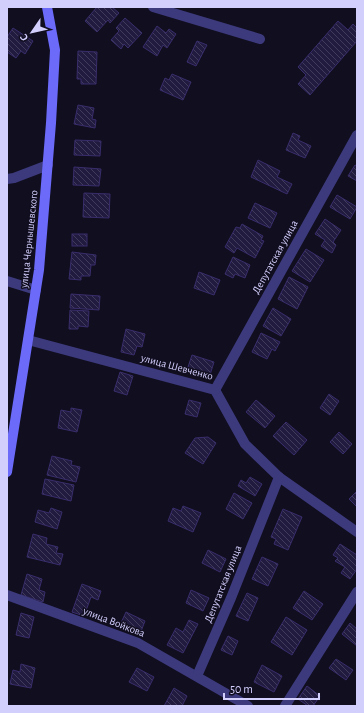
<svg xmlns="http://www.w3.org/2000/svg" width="364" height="713" font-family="'Alegreya Sans',sans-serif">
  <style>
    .building { fill: url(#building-back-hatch); stroke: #392d6b }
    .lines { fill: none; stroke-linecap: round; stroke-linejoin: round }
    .street { stroke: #3c3a7d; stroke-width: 10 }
    .secondary { stroke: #6b6af9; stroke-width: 10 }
    .labels { text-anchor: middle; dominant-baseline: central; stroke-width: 3; stroke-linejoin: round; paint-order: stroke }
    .street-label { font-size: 11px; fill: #d3cffd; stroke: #110e20 }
  </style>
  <defs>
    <pattern id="building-back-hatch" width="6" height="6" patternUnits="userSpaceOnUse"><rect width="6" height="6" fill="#221b40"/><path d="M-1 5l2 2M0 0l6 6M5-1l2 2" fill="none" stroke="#413b5c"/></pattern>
  </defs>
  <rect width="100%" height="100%" fill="#110e20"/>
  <g class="building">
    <polygon points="97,7 112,7 119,13 110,23 108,20 97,32 85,21"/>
    <polygon points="125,18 142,33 128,48 124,44 121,49 111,40 119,31 116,28"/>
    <polygon points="338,21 348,30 353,24 357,28 357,41 310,95 298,84 306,75 298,67"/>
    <polygon points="157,26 166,33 169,29 176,34 167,48 163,45 157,56 143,47"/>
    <polygon points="13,28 33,41 25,54 21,51 16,58 7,52 7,37"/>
    <polygon points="197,41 207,45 196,66 187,62"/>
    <polygon points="78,51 97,52 96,84 81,84 81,79 77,79"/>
    <polygon points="172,74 191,82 183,100 160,90 165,78 169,80"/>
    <polygon points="78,105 94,108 92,119 96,120 95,128 74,124"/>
    <polygon points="293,133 300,136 298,140 311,146 305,158 286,150"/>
    <polygon points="75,140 101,141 100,156 74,155"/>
    <polygon points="258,160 280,171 277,177 292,184 287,194 251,177"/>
    <polygon points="355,165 357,166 357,181 348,176"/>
    <polygon points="74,167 101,169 99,186 73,185"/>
    <polygon points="84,193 110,194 109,218 83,217"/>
    <polygon points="337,195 357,207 350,219 330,207"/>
    <polygon points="255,203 277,213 270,228 248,218"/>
    <polygon points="325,219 341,230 333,242 336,245 332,253 321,246 325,240 315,234"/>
    <polygon points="242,224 263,236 261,240 264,241 255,258 237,248 234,253 225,247 236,227 240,228"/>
    <rect x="72" y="234" width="15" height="12"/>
    <polygon points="306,249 324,260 310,282 292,271"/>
    <polygon points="72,252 96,255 95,265 91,265 90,276 81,276 81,280 69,279"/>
    <polygon points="233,257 250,265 245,278 235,274 233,278 225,274"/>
    <polygon points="199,272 220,280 214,295 194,288"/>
    <polygon points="289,277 308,287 297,309 278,299"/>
    <polygon points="71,294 100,296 99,310 70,308"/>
    <polygon points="273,308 291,319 281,336 263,326"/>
    <polygon points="70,310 89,311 88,327 78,326 78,329 69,329"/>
    <polygon points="126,329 145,334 142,347 137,346 134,355 121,352"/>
    <polygon points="261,333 280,342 275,351 272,349 267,359 252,352"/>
    <polygon points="192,355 214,362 209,378 187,370"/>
    <polygon points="120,372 133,376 127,395 114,391"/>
    <polygon points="329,394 339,401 330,415 320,408"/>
    <polygon points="189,400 201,403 197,417 185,414"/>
    <polygon points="256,400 275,416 265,428 246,412"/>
    <polygon points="71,408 82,410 77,432 58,428 61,410 71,412"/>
    <polygon points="286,422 307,440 294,455 273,436"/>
    <polygon points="339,432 352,444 343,454 330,442"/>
    <polygon points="208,437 216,443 203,464 185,453 195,438"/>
    <polygon points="52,456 72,461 71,465 80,467 76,482 47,475"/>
    <polygon points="250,477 262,484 255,496 238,486 241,480 246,483"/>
    <polygon points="45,479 74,485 71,501 42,494"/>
    <polygon points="357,491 357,507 349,499"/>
    <polygon points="234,493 252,503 243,519 226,509"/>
    <polygon points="183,506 201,513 193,532 168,521 173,508 181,511"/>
    <polygon points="51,508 62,512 57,529 35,522 38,510 49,513"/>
    <polygon points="283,509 302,517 288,550 274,544 276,539 271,537"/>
    <polygon points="33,534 47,538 46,544 58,547 56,553 63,554 60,565 27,557"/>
    <polygon points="340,544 357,555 357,569 350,579 341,573 345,567 335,561 338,558 333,555"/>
    <polygon points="208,550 226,559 220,572 202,563"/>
    <polygon points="262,557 278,564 268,586 252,579"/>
    <polygon points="27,574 42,579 39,590 45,592 43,602 21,595"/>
    <polygon points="82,584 101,591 98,600 91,597 84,616 72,612"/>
    <polygon points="191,590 209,598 203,611 186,603"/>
    <polygon points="304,591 323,604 312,620 293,608"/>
    <polygon points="247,593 258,598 248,621 236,616"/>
    <polygon points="126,612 145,621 140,634 120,625"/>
    <polygon points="21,613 34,617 29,638 16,635"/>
    <polygon points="286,617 307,630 292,655 271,642"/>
    <polygon points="189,620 198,624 183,653 167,645 176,628 183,632"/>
    <polygon points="350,623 357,629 357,646 342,634"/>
    <polygon points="228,636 238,641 232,655 221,650"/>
    <polygon points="336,659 353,670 346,680 329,668"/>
    <polygon points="21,664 35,668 31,688 10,684 13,670 20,672"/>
    <polygon points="262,665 282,676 274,692 254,682"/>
    <polygon points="137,668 154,677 147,691 129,682"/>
    <polygon points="307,686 320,696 313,706 308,706 298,699"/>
    <polygon points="174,688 187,696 182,706 164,706"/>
  </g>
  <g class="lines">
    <g class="street">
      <polyline points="153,7 260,39"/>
      <polyline points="7,179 14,178 48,165"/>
      <polyline points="7,281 36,290"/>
      <polyline points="28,340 215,390 245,444 279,477 357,532"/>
      <polyline points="215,390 357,135"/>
      <polyline points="7,595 138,643 248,706"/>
      <polyline points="197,676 231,598 279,477"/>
      <polyline points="285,706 357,592"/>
    </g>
    <polyline class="secondary" points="7,472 39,270 51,123 55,50 47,7"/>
  </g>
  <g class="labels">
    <g class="street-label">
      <text transform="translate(29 239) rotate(-84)">улица Чернышевского</text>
      <text transform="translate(275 257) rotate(-61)">Депутатская улица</text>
      <text transform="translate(177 367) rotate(15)">улица Шевченко</text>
      <text transform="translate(223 584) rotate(-68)">Депутатская улица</text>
      <text transform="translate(114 622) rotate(21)">улица Войкова</text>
    </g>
  </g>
  <rect width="364" height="713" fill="none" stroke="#d3cffd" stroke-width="16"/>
  <g transform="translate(32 32) rotate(236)" stroke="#110e20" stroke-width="3" paint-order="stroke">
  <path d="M0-3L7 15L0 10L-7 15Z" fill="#d3cffd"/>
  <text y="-6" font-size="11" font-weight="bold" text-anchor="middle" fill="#d3cffd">С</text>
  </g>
  <path d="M224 693v6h95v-6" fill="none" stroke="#d3cffd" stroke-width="2"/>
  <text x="230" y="693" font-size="12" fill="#d3cffd" stroke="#110e20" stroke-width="3" paint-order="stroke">50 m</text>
</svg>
